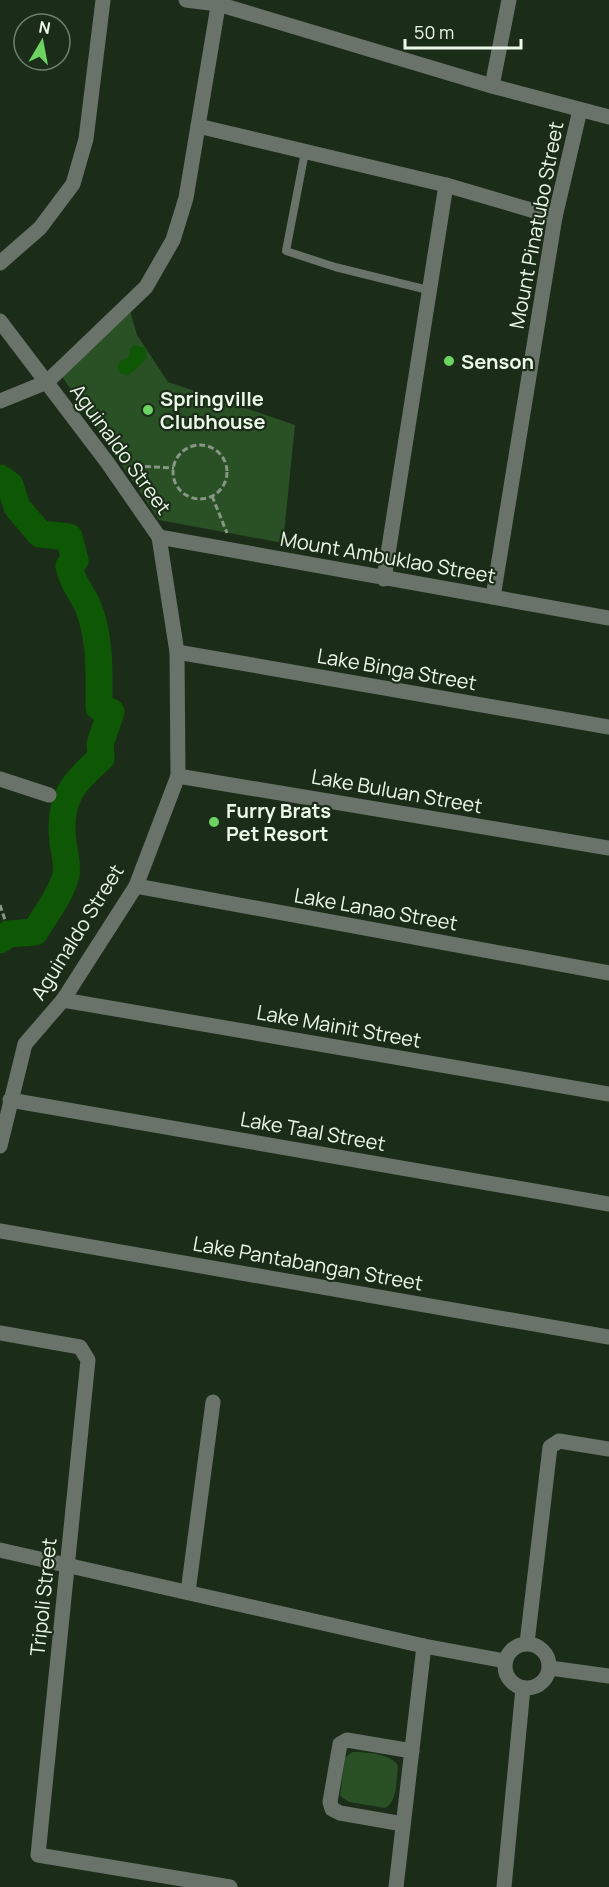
<svg xmlns="http://www.w3.org/2000/svg" width="609" height="1887" font-family="Manrope,sans-serif">
  <style>
    .green { fill: #2a5025 }
    .water { fill: #0e5704 }
    .lines { fill: none; stroke-linecap: round; stroke-linejoin: round }
    .river { stroke: #0e5704; stroke-width: 27 }
    .path { stroke: #879685; stroke-width: 3; stroke-dasharray: 6 3; stroke-linecap: butt }
    .lane { stroke: #6a7369; stroke-width: 8 }
    .street { stroke: #6a7369; stroke-width: 15 }
    .poi-dot { fill: #6dd361; stroke: #1b2d19; stroke-width: 2 }
    .labels { text-anchor: middle; dominant-baseline: central; stroke-width: 4.5; stroke-linejoin: round; paint-order: stroke }
    .street-label { font-size: 20px; fill: #ecf8ea; stroke: #1b2d19 }
    .poi-label { font-size: 20px; font-weight: bold; fill: #ecf8ea; stroke: #1b2d19; text-anchor: start }
  </style>
  <rect width="100%" height="100%" fill="#1b2d19"/>
  <g class="green">
    <polygon points="130,311 137,335 168,382 295,425 283,543 159,520 61,375"/>
    <path d="M352 1752C365 1752 393 1754 398 1766 396 1779 398 1802 385 1808L349 1802 340 1796 345 1758Z"/>
  </g>
  <polygon class="water" points="134,345 145,348 147,358 128,376 119,372 117,368 120,361 129,357 130,350"/>
  <g class="lines">
    <path class="river" d="M0 478 10 485 17 507 40 534 69 537 75 560 69 566C72 582 80 590 87 604 101 637 99 672 99 707L111 712 100 744 101 758C71 784 58 801 63 842 64 851 68 865 66 875 61 895 45 915 35 932L8 934 0 940"/>
    <g class="path">
      <circle cx="200" cy="472" r="27"/>
      <polyline points="136,466 174,468"/>
      <polyline points="212,496 227,533"/>
      <polyline points="0,905 5,920"/>
    </g>
    <polyline class="lane" points="305,152 286,251 335,267 428,290"/>
    <g class="street">
      <polyline points="186,0 218,4 492,86 609,117"/>
      <polyline points="492,86 509,0"/>
      <polyline points="198,126 446,185 555,217"/>
      <polyline points="0,263 40,228 73,184 86,139 103,0"/>
      <polyline points="0,321 107,462 159,537 177,652 178,776 136,886 63,1000 25,1044 0,1146"/>
      <polyline points="0,401 47,382 146,287 173,240 186,198 219,0"/>
      <polyline points="159,537 609,618"/>
      <polyline points="384,579 446,185"/>
      <polyline points="493,597 555,217 580,110"/>
      <polyline points="177,652 609,727"/>
      <polyline points="178,776 609,848"/>
      <polyline points="0,779 49,795"/>
      <polyline points="136,886 609,973"/>
      <polyline points="63,1000 609,1094"/>
      <polyline points="10,1100 609,1204"/>
      <polyline points="0,1231 609,1337"/>
      <polyline points="0,1333 80,1347 88,1360 38,1855 230,1887"/>
      <polyline points="0,1550 424,1646 505,1661"/>
      <polyline points="188,1592 213,1402"/>
      <polyline points="527,1643 550,1447 559,1441 609,1449"/>
      <circle cx="527" cy="1666" r="22"/>
      <polyline points="550,1668 609,1676"/>
      <polyline points="403,1824 340,1813 332,1809 330,1802 340,1744 347,1740 412,1751"/>
      <polyline points="396,1887 424,1646"/>
      <polyline points="504,1887 523,1688"/>
    </g>
  </g>
  <g class="poi-dot">
    <circle cx="449" cy="361" r="6"/>
    <circle cx="148" cy="410" r="6"/>
    <circle cx="214" cy="822" r="6"/>
  </g>
  <g class="labels">
    <g class="street-label">
      <text transform="translate(536 225) rotate(-79)">Mount Pinatubo Street</text>
      <text transform="translate(121 449) rotate(54)">Aguinaldo Street</text>
      <text transform="translate(388 557) rotate(10)">Mount Ambuklao Street</text>
      <text transform="translate(397 669) rotate(10)">Lake Binga Street</text>
      <text transform="translate(397 791) rotate(10)">Lake Buluan Street</text>
      <text transform="translate(376 909) rotate(10)">Lake Lanao Street</text>
      <text transform="translate(77 932) rotate(-58)">Aguinaldo Street</text>
      <text transform="translate(339 1026) rotate(10)">Lake Mainit Street</text>
      <text transform="translate(313 1131) rotate(10)">Lake Taal Street</text>
      <text transform="translate(308 1263) rotate(10)">Lake Pantabangan Street</text>
      <text transform="translate(43 1597) rotate(-84)">Tripoli Street</text>
    </g>
    <g class="poi-label">
      <text x="461" y="361">Senson</text>
      <text x="160" y="398">Springville<tspan x="160" dy="23">Clubhouse</tspan></text>
      <text x="226" y="810">Furry Brats<tspan x="226" dy="23">Pet Resort</tspan></text>
    </g>
  </g>
  <g transform="translate(42 42) rotate(10)"><circle r="28" fill="#1b2d19" stroke="#6f7e6d" stroke-width="1.5"/>
  <path d="M0-4.5L10 22L0 15L-10 22Z" fill="#6dd361"/>
  <text y="-9" font-size="16" font-weight="bold" text-anchor="middle" fill="#ecf8ea">N</text>
  </g>
  <path d="M405 39v9h116v-9" fill="none" stroke="#ecf8ea" stroke-width="3"/>
  <text x="414" y="39" font-size="18" fill="#ecf8ea" stroke="#1b2d19" stroke-width="4.5" paint-order="stroke">50 m</text>
</svg>
